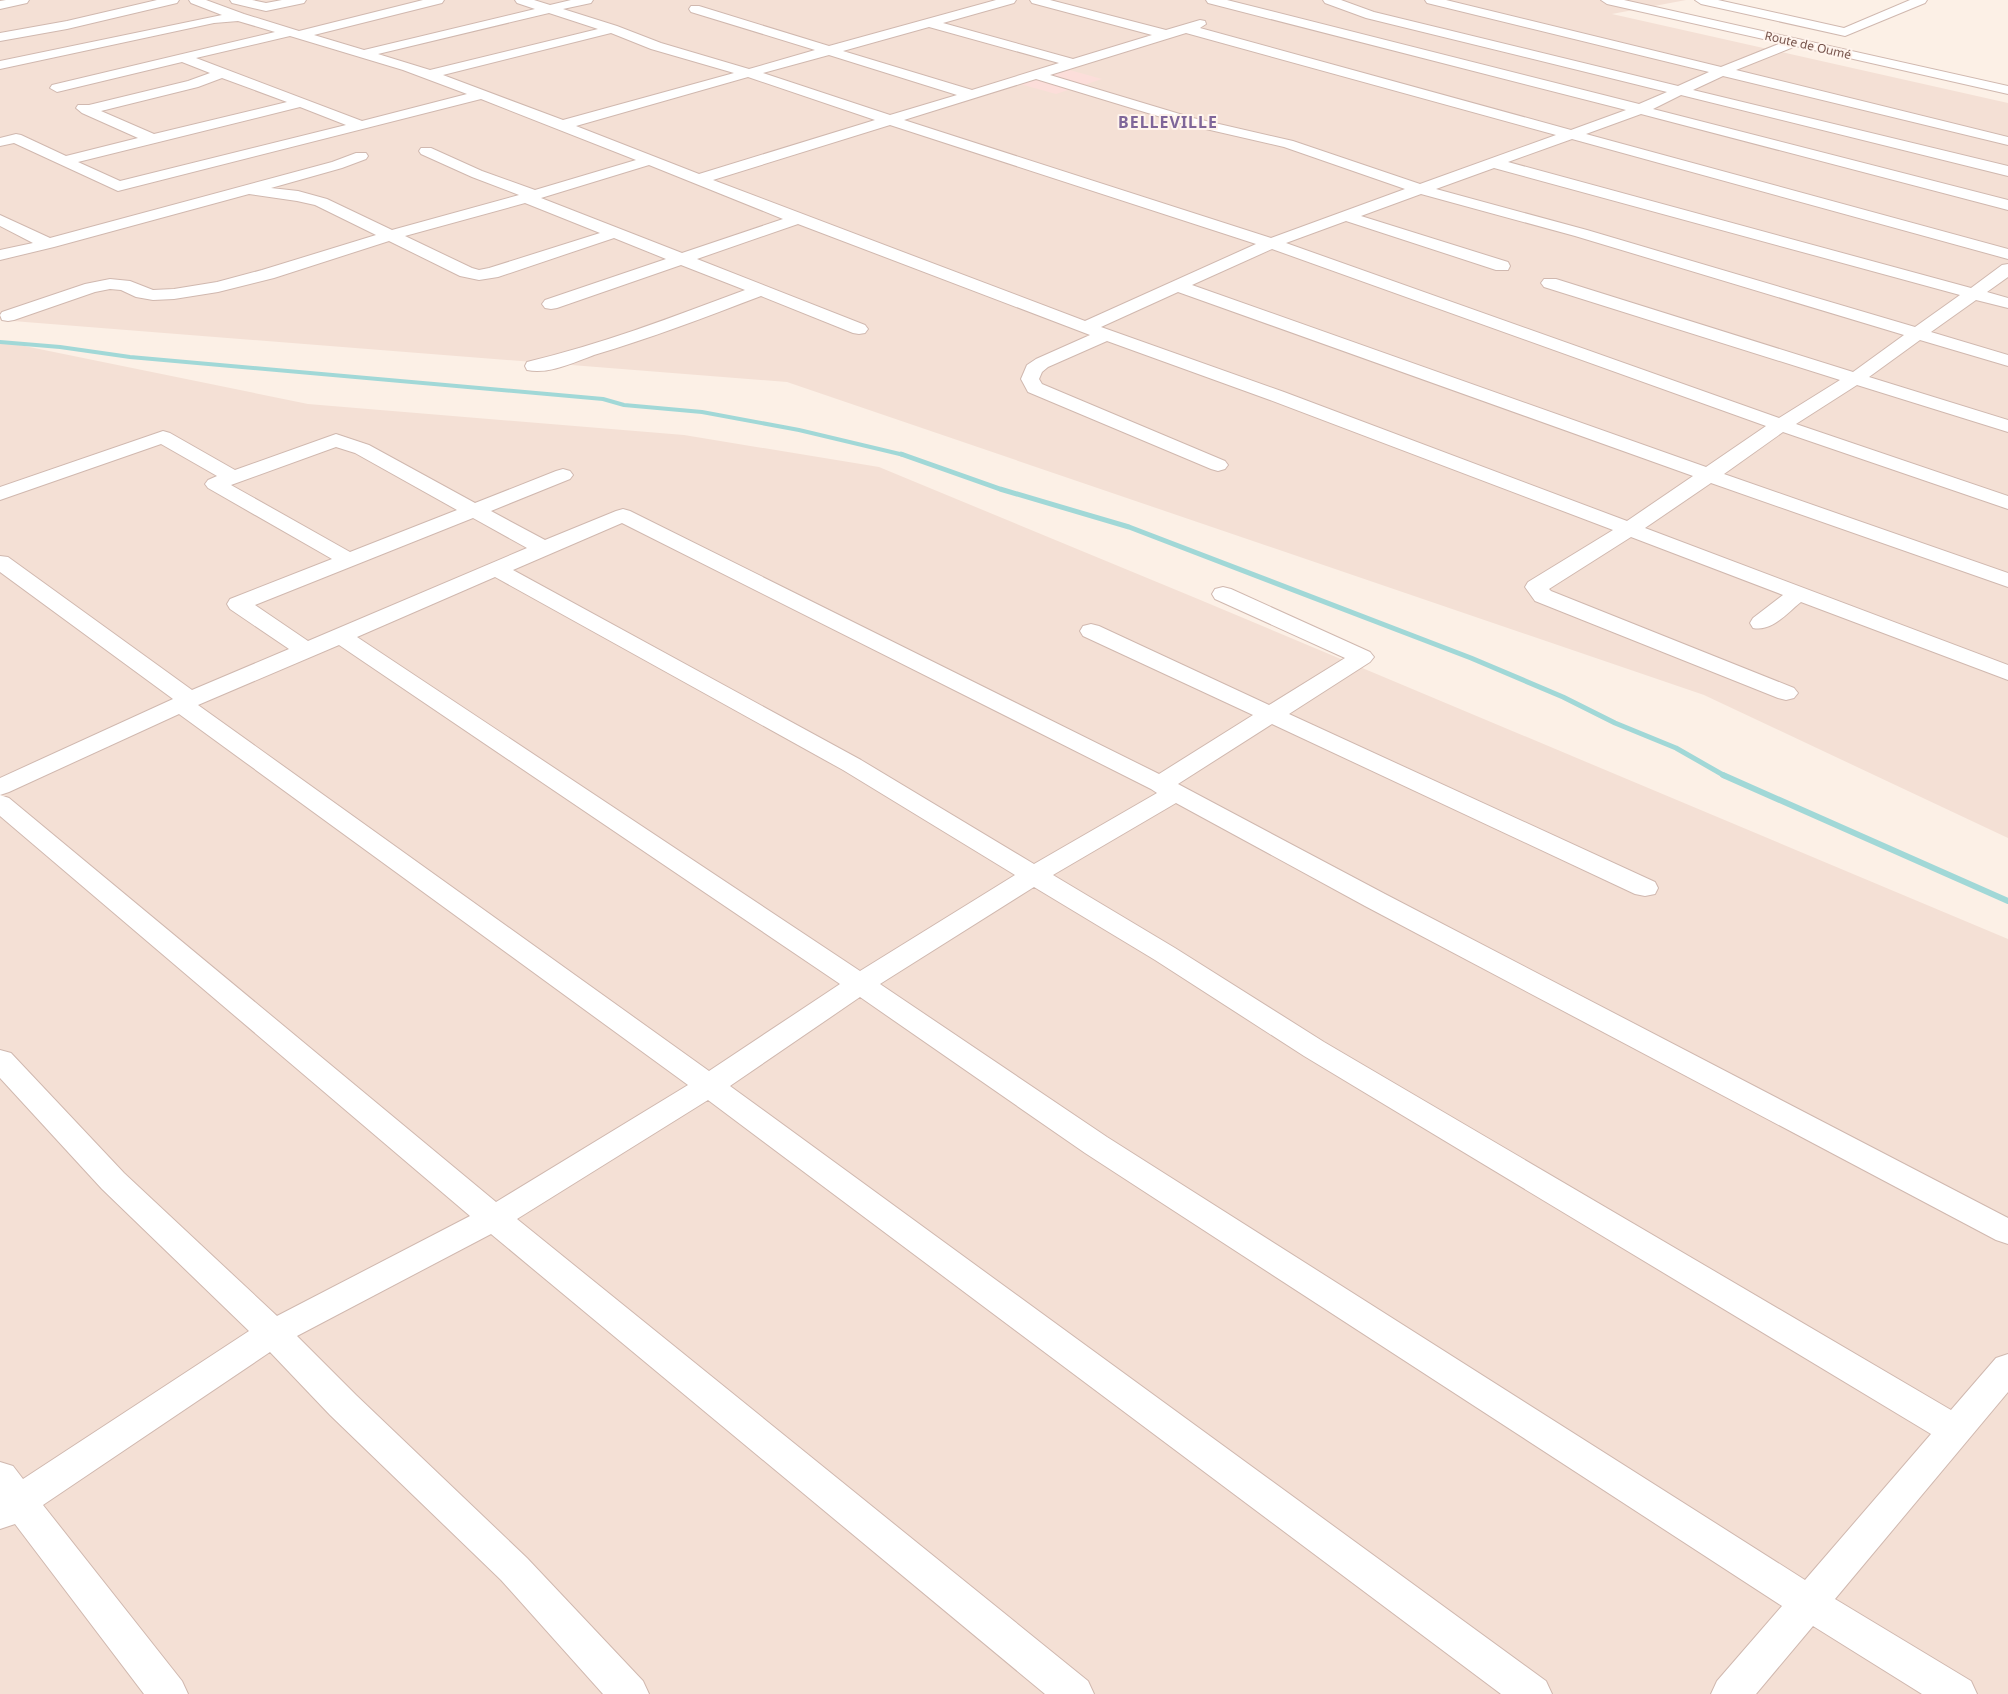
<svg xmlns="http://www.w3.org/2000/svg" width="2008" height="1694" font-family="'Noto Sans',sans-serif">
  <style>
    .residential { fill: #f4e0d5 }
    .commercial { fill: #fcdeda }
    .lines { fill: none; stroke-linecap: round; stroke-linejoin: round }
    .stream-far2 { stroke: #a1d8d7; stroke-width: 4 }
    .stream-far1 { stroke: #a1d8d7; stroke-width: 5 }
    .stream { stroke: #a1d8d7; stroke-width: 6 }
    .minor-casing { stroke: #d0b8af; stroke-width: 2 }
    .minor { fill: #fff; fill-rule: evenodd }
    .labels { text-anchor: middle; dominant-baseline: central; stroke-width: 4; stroke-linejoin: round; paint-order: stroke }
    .far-street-label { font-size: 12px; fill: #76534b; stroke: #fff4ed }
    .far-district-label { font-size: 16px; font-weight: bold; letter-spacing: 1px; fill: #7f6699; stroke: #fff4ed }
  </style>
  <rect width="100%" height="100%" fill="#fcf0e6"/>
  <g class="residential">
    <polygon points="0,0 1686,0 1612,14 2008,103 2008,838 1704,695 787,382 0,320"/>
    <polygon points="0,341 308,404 684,435 879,467 1198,599 2008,939 2008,1694 0,1694"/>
  </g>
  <polygon class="commercial" points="1066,69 1102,79 1056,94 1020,84"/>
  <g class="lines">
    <polyline class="stream-far2" points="0,342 60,347 130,357 603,399 624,405 702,412 799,430 904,455"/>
    <polyline class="stream-far1" points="901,454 1000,489 1129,527 1471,658 1563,697 1615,723 1676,748 1725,776"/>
    <polyline class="stream" points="1723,775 2008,901"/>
    <g class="minor-casing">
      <g id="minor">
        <polygon points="6,0 29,0 27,3 0,9 0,1"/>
        <polygon points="157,0 179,0 177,3 67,29 0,41 0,33 67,21"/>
        <path d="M189 0H206L244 14 299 31 423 0H444L442 3 314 35 364 50 535 9 517 3 515 0H534L550 5 571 0H593L591 3 563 9 617 26 661 43 749 69 815 50 691 12 689 9 691 6H699L829 46 996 0H1016L1014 3 943 23 1073 59 1152 35 1032 3 1030 0H1050L1166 30 1200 20 1205 21 1206 24 1200 28 1571 130 1626 110 1208 3 1206 0H1227L1639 104 1667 92 1366 18 1325 3 1323 0H1341L1374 12 1678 86 1709 72 1427 3 1425 0H1446L1721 67 1781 43 1607 4 1601 0H1624L2008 86V94L1796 46 1736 70 2008 137V145L1723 76 1693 90 2008 166V176L1681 95 1653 109 2008 200V210L1641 114 1586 134 2008 249V259L1572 139 1508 162 1971 288 2002 265 2008 264V277L1987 292 2008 298V308L1976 300 1931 332 2008 355V366L1920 340 1869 377 2008 420V432L1857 385 1796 424 2008 496V509L1783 432 1724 474 2008 573V587L1711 483 1645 528 2008 665V680L1801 602C1787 613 1772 632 1753 628L1750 623 1753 618 1783 595 1631 537 1549 589 1551 591 1794 688 1798 693 1794 698 1786 700 1778 698 1535 601 1525 587 1528 582 1613 530 1270 400 1107 341 1048 367 1042 372 1039 379 1042 384 1225 461 1228 465 1225 469 1218 471 1211 469 1028 392 1021 379 1027 365 1036 359 1090 335 798 224 697 259 865 325 868 329 865 333 859 334 853 333 761 296C706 317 651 338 594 355 575 362 548 375 527 370L525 366 527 362C602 344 673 317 745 290L681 265 557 308 551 309 545 308 542 304 545 300 666 259 614 238 498 277 479 280 460 276 389 241 274 278 218 292 174 299 153 300 136 297 121 290 110 289 95 292 14 320 8 321 2 320 0 315 2 312 85 284 110 279 130 281 153 290 174 289 217 282 262 270 376 235 315 205 297 201 249 194 54 247 0 260V250L33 243 0 226V215L50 238 332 162 356 153H366L368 156 366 159 342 168 271 188 298 191 327 199 392 230 519 195 472 177 421 154 419 151 421 148H431L482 171 535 190 636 160 481 99 118 191 14 143 0 146V138L16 134 21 135 66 156 138 138 82 113 76 108 78 105H89L188 81 210 73 182 62 57 92 50 88 52 85 275 32 238 21 214 23 0 69V61L222 15 191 3ZM549 13 598 29 430 70 378 54ZM929 27 1059 63 972 90 843 51ZM611 33 651 49 734 73 563 120 443 75ZM1186 33 1556 135 1420 184 1293 141 1193 118 1050 75ZM290 36 403 70 467 94 362 121 196 58ZM829 55 957 95 890 115 763 73ZM748 77 875 120 699 174 576 126ZM222 78 287 102 154 134 101 111 198 87ZM1036 79 1184 124 1284 147 1405 189 1271 238 904 120ZM300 107 346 125 120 181 78 162ZM890 125 1256 244 1085 321 713 180ZM649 165 783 219 682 253 541 198ZM1494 168 1960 295 1915 327 1587 230 1436 189ZM1421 194 1575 236 1904 335 1853 372 1556 279H1544L1541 283 1544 287 1840 380 1779 418 1286 243 1346 221 1496 270H1508L1510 266 1508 262 1361 216ZM525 203 600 233 489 268 479 270 472 268 405 236ZM1272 249 1766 426 1706 467 1192 285ZM1178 292 1693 476 1627 521 1284 392 1101 327Z"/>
        <polygon points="230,0 252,0 266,3 282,0 306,0 304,3 266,11 232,3"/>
        <polygon points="1695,0 1718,0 1844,28 1910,0 1927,0 1925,3 1845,36 1701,4"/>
        <path d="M163 431 170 433 235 470 336 434 369 445 475 503 556 471 563 469 570 471 573 475 570 479 491 511 545 540 616 511 623 509 630 511 1159 774 1253 715 1083 636 1080 631 1083 626 1091 624 1099 626 1269 705 1345 658 1215 599 1212 594 1215 589 1223 587 1231 589 1370 652 1374 657 1370 662 1289 714 1655 882 1658 888 1655 894 1645 896 1635 894 1272 724 1178 784 1385 894 2008 1218V1244L1996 1240 1365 906 1176 803 1053 875 1175 948 1324 1042 1951 1410 1996 1358 2008 1354V1392L1835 1599 1971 1681 1977 1694H1922L1813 1626 1756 1694H1711L1717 1681 1782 1606 1085 1153 860 997 730 1086 1546 1681 1552 1694H1501L708 1100 517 1219 1088 1681 1094 1694H1045L491 1234 297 1336 356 1395 527 1558 643 1681 649 1694H603L501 1580 330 1415 270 1352 43 1505 182 1681 188 1694H144L15 1524 0 1529V1462L13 1466 23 1479 249 1331 102 1189 0 1078V1050L11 1053 124 1173 277 1316 470 1216 0 816V795L9 798 496 1202 688 1085 179 714 9 792 0 795V778L173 699 0 572V556L8 557 192 690 289 649 230 609 227 604 230 599 332 559 208 488 205 484 208 480 217 476 161 444 0 500V487ZM336 447 355 453 457 510 350 552 231 485ZM473 518 527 548 308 641 255 605ZM622 523 1151 789 1157 793 1034 864 861 760 513 570ZM495 577 843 770 1015 875 860 971 357 637ZM339 645 840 984 709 1071 198 705ZM1034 887 1155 960 1304 1056 1931 1434 1805 1580 1107 1137 880 984Z"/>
      </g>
    </g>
    <use href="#minor" class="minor"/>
  </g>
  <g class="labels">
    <g class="far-street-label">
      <text transform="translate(1808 45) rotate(13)">Route de Oumé</text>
    </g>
    <g class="far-district-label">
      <text x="1168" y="122">BELLEVILLE</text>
    </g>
  </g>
</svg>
